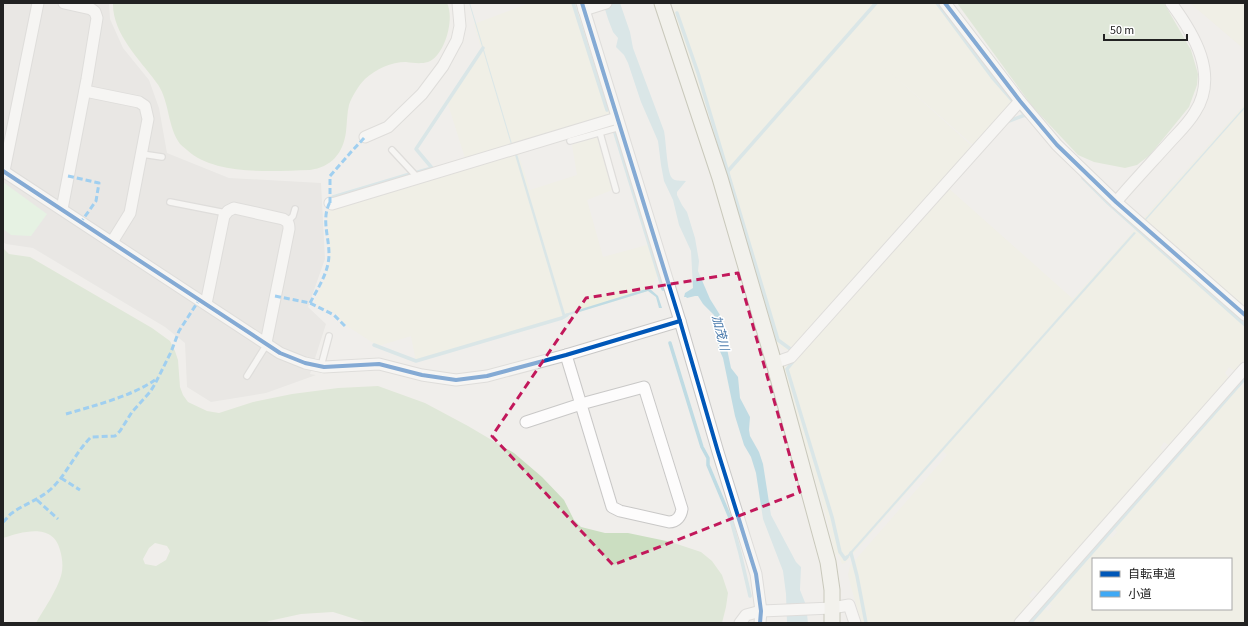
<svg xmlns="http://www.w3.org/2000/svg" width="1248" height="626" font-family="'Source Sans 3','Noto Sans JP',sans-serif">
  <style>
    .residential { fill: #dfdedc }
    .farmland { fill: #efefdf; fill-rule: evenodd }
    .forest { fill: #cbdec1; fill-rule: evenodd }
    .park { fill: #daf5da }
    .water { fill: #bfdbe3 }
    .lines { fill: none; stroke-linecap: round; stroke-linejoin: round }
    .stream { stroke: #bfdbe3; stroke-width: 3.5 }
    .lane-casing { stroke: #c9c8c7; stroke-width: 8 }
    .street-casing { stroke: #c9c8c7; stroke-width: 13 }
    .secondary-casing { stroke: #999a82; stroke-width: 17 }
    .lane { stroke: #fdfcfc; stroke-width: 5.5 }
    .street { stroke: #fdfcfc; stroke-width: 11 }
    .secondary { stroke: #f4f4ed; stroke-width: 15 }
    .quiet { stroke: #3fa9f5; stroke-width: 3; stroke-dasharray: 6 3; stroke-linecap: butt }
    .cycleway-casing { stroke: #fff; stroke-width: 6 }
    .cycleway { stroke: #0057b8; stroke-width: 4 }
    .marked { fill: none; stroke: #c2185b; stroke-width: 3; stroke-dasharray: 8 5; stroke-linejoin: round }
    .labels { text-anchor: middle; dominant-baseline: central; stroke-width: 3; stroke-linejoin: round; paint-order: stroke }
    .water-label { font-size: 12px; font-style: italic; fill: #4a7aab; stroke: #fff }
  </style>
  <rect width="100%" height="100%" fill="#f0eeeb"/>
  <polygon class="residential" points="3,3 109,3 110,19 123,48 149,80 159,108 167,153 229,178 321,183 325,259 308,307 326,324 310,374 316,375 266,393 211,402 187,387 185,343 165,327 33,248 6,244 3,242"/>
  <g class="farmland">
    <polygon points="530,3 576,3 611,111 611,115 466,161 447,101 481,48 474,24"/>
    <polygon points="672,3 940,3 1012,99 1011,103 974,146 881,64 973,147 790,351 783,349 773,341 736,210 738,209 737,206 735,207 708,119 710,119 710,115 706,114 673,12 675,11"/>
    <polygon points="1190,3 1245,3 1245,50"/>
    <polygon points="1245,104 1245,312 1141,221"/>
    <polygon points="597,137 612,190 587,200 603,257 651,244 659,273 648,291 416,362 411,336 378,346 347,326 335,314 314,303 325,278 330,257 327,217 329,208 517,150 530,190 577,175 572,145"/>
    <polygon points="946,186 1073,299 1137,227 1245,322 1245,360 1235,371 1229,367 1225,373 1229,378 1170,446 1164,442 1160,448 1164,452 1039,594 1033,590 1029,596 1034,600 1013,623 861,623 848,575 850,566 947,455 943,451 845,563 842,564 838,554 835,555 828,522 794,410 782,365"/>
    <path d="M1245 384V623H1027L1041 607 1048 611 1052 606 1046 601 1106 533 1112 538 1117 532 1112 526 1172 459 1175 461 1180 455 1177 453 1237 385 1241 388ZM1093 559H1231V609H1093Z"/>
  </g>
  <g class="forest">
    <path d="M113 3H447C455 18 445 56 428 62 421 64 413 63 406 62 391 62 376 69 365 79 359 85 352 96 349 105 347 113 347 123 346 132 343 154 331 167 310 170 273 171 215 176 187 150 184 147 180 145 178 141 167 123 169 98 156 82 139 59 112 33 113 3Z"/>
    <polygon points="957,3 1164,3 1191,50 1198,74 1197,85 1189,107 1150,155 1137,165 1125,168 1094,162 1078,155 1032,106"/>
    <path d="M3 248 9 254 30 257 152 328 170 341 175 351 178 360 180 387 183 395 188 402 207 411 219 413 253 402 292 394 338 388 378 386 425 403 468 426 514 453 542 477 564 500 574 520 581 527 605 533H628L671 542 701 552 712 561 722 575 728 593 726 607 722 623H368L333 612 301 614 269 621 265 623H36C44 609 60 586 62 571 63 564 62 557 60 550 53 522 22 532 3 538ZM155 543 167 546 170 551 166 560 156 566 145 564 143 559 149 548Z"/>
  </g>
  <polygon class="park" points="3,182 47,214 31,236 11,235 3,229"/>
  <g class="water">
    <polygon points="469,3 470,3 512,144 511,144"/>
    <path d="M603 3H620L630 32 633 48 664 131C666 140 667 173 672 178 675 182 682 180 686 181L677 192V195L682 205 687 212 695 238 699 261 698 271 710 299 720 315 731 368 738 377 740 398 750 417 749 430 750 436 759 452 763 464 771 515 796 562 801 567 800 590 806 605 808 623H787L786 594 783 571 763 519 756 473 751 457 744 445 735 416 723 358 718 347 719 338 716 322 714 315 703 304 698 296H695L687 298 686 297H684L685 293 693 288 691 251 679 225 673 200 664 181 661 165 658 141 641 102 628 63 624 55 616 47 618 38 613 32 608 19Z"/>
    <polygon points="1245,106 1245,108 1146,220 1145,219"/>
    <polygon points="517,154 565,314 649,288 658,296 662,308 659,308 656,297 648,291 563,317 515,155"/>
    <polygon points="1134,232 1136,233 845,561 843,560"/>
  </g>
  <g class="lines">
    <g class="stream">
      <polyline points="573,3 607,110"/>
      <polyline points="937,3 992,77 1026,116"/>
      <polyline points="677,13 698,73 778,340 793,351"/>
      <polyline points="1009,121 1025,115"/>
      <polyline points="615,133 663,289"/>
      <polyline points="728,171 876,3"/>
      <polyline points="418,172 432,168 416,149 483,48"/>
      <polyline points="1083,178 1108,203 1245,325"/>
      <polyline points="333,197 410,174"/>
      <polyline points="670,343 702,447 708,458 708,465 731,520 740,553 750,596"/>
      <polyline points="374,345 416,361 562,318 567,315"/>
      <polyline points="795,359 787,369 832,517 840,552 845,559 847,557"/>
      <polyline points="851,553 857,576 866,623"/>
      <polyline points="1030,623 1245,378"/>
    </g>
    <g class="lane-casing">
      <g id="lane">
        <polyline points="600,133 616,190"/>
        <polyline points="570,141 620,127"/>
        <polyline points="392,150 418,178"/>
        <polyline points="142,154 162,157"/>
        <polyline points="170,202 226,213"/>
        <polyline points="287,222 293,216 295,209"/>
        <polyline points="321,366 329,336"/>
        <polyline points="247,376 267,344"/>
      </g>
    </g>
    <g class="street-casing">
      <g id="street">
        <polyline points="582,3 680,321 718,452 756,574 761,611 760,623"/>
        <polyline points="945,3 1020,101 1057,145 1116,202 1245,315"/>
        <polyline points="584,10 606,3"/>
        <polyline points="85,91 139,102 145,106 148,119 130,213 112,242"/>
        <polyline points="365,137 388,127 422,94 443,66 457,40 460,26 458,3"/>
        <polyline points="3,171 280,353 305,363 324,367 379,364 422,375 456,380 487,376 566,355 680,321"/>
        <polyline points="4,171 38,3"/>
        <path d="M1116 202C1133 182 1151 163 1169 143 1178 133 1188 124 1195 112 1219 75 1194 34 1171 3"/>
        <polyline points="330,203 332,204 617,118"/>
        <polyline points="62,209 87,79 97,18 95,12 91,9 64,3"/>
        <path d="M206 304 224 216 228 211 234 208 283 219C288 222 289 223 289 229L266 343"/>
        <polyline points="774,363 791,357 1020,101"/>
        <path d="M526 422 581 404 644 387 682 509C681 516 677 522 669 522L620 511 612 507 566 355"/>
        <polyline points="740,623 746,615 761,611 832,608 849,605 855,623"/>
        <polyline points="1020,623 1245,368"/>
      </g>
    </g>
    <g class="secondary-casing">
      <polyline id="secondary" points="662,3 720,178 774,363 819,529 828,562 832,590 832,623"/>
    </g>
    <use href="#lane" class="lane"/>
    <use href="#street" class="street"/>
    <use href="#secondary" class="secondary"/>
    <g class="quiet">
      <polyline points="68,176 99,183 96,201 81,222"/>
      <polyline points="330,203 330,176 351,152 365,137"/>
      <polyline points="275,296 310,303 334,315 345,326"/>
      <path d="M310 303C318 288 329 272 329 254 329 236 321 219 330 202"/>
      <path d="M66 414C93 406 132 396 155 380"/>
      <polyline points="61,478 80,490"/>
      <polyline points="37,500 58,519"/>
      <path d="M3 522C6 520 8 516 12 513 24 504 39 500 51 489 67 474 75 453 91 437L115 436 120 431 132 412 150 392 155 384 171 352 179 331 199 300"/>
    </g>
    <g class="cycleway-casing">
      <g id="cycleway">
        <polyline points="582,3 680,321 718,452 756,574 761,611 760,623"/>
        <polyline points="945,3 1020,101 1057,145 1116,202 1245,315"/>
        <polyline points="3,171 280,353 305,363 324,367 379,364 422,375 456,380 487,376 566,355 680,321"/>
      </g>
    </g>
    <use href="#cycleway" class="cycleway"/>
  </g>
  <path d="M0 0H1248V626H0ZM738 273 800 492 613 565 492 436 586 298Z" fill="#f0eeeb" fill-opacity=".55" fill-rule="evenodd"/>
  <path class="marked" d="M738 273 800 492 613 565 492 436 586 298Z"/>
  <g class="labels">
    <g class="water-label">
      <text transform="translate(720 333) rotate(76)">加茂川</text>
    </g>
  </g>
  <rect width="1248" height="626" fill="none" stroke="#222222" stroke-width="8"/>
  <rect x="1092" y="558" width="140" height="52" fill="#ffffff" stroke="#a7a7a7"/>
  <rect x="1100" y="571" width="20" height="6" fill="#0057b8" stroke="#a7a7a7"/>
  <text x="1128" y="578" font-size="12" fill="#222222">自転車道</text>
  <rect x="1100" y="591" width="20" height="6" fill="#3fa9f5" stroke="#a7a7a7"/>
  <text x="1128" y="598" font-size="12" fill="#222222">小道</text>
  <path d="M1104 34v6h83v-6" fill="none" stroke="#222222" stroke-width="2"/>
  <text x="1110" y="34" font-size="12" fill="#222222" stroke="#ffffff" stroke-width="3" paint-order="stroke">50 m</text>
</svg>
